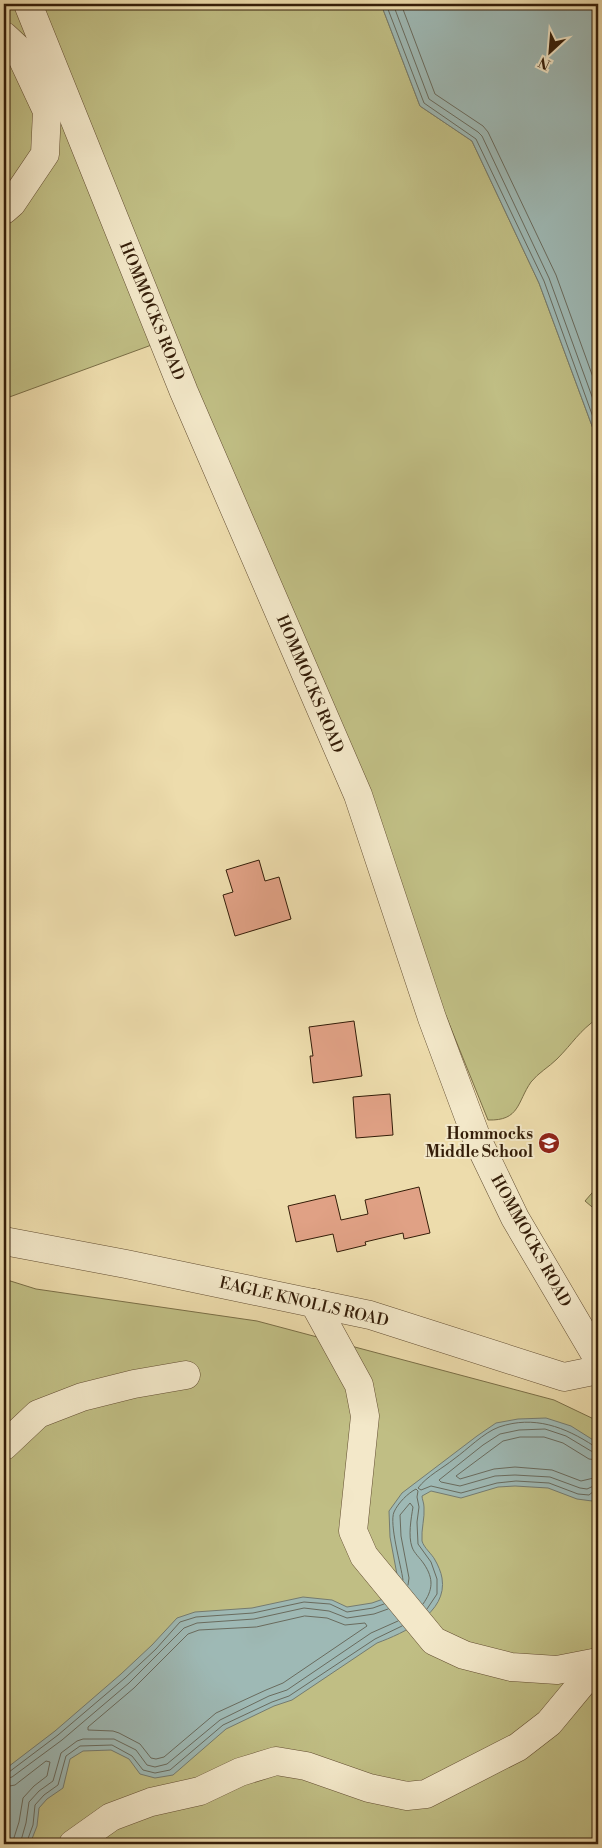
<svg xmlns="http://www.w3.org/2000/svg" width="602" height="1848" font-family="'Libre Bodoni',serif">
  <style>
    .green { fill: #c0be84; stroke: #7a6e46 }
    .water { fill: #9eb9b5; stroke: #747b70 }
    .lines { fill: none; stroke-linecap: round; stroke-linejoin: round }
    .shore { stroke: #696b5e; stroke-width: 1 }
    .building { fill: #e0a185; stroke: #341d08 }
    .minor-casing { stroke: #624d31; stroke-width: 29 }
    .minor { stroke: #f3e8c9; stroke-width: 28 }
    .labels { text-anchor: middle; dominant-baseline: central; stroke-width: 4; stroke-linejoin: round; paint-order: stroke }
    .street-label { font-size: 16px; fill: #341d08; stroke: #f3e8c9 }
    .poi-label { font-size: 16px; font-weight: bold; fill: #341d08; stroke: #f3e8c9; text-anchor: end }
  </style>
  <rect width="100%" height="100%" fill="#eddcac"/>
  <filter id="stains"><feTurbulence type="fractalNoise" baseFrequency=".004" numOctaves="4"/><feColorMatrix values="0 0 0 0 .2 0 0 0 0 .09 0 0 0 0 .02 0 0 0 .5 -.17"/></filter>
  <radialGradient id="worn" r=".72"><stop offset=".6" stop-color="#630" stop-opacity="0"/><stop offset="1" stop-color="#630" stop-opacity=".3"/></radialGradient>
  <g class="green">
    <path d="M4 4H381L420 106 472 141 539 283 598 442V1018C579 1031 573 1043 557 1059 549 1067 538 1073 531 1082 517 1102 520 1121 488 1120L173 340 157 343 4 399Z"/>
    <polygon points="598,1186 598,1212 585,1201"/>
    <polygon points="4,1279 36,1289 257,1321 554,1400 598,1421 598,1844 4,1844"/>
  </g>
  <g class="water">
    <polygon points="381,4 598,4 598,442 539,283 472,141 420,106"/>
    <path d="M546 1418 571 1426 598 1443V1494L592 1501 577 1499 548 1488 515 1486 498 1487 461 1498 431 1491 422 1496C422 1499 424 1503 424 1507 425 1518 421 1529 422 1541 424 1548 432 1554 435 1560 438 1565 441 1572 442 1578 448 1613 404 1633 377 1643L292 1700 274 1706 226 1729 173 1775 155 1778 140 1774 129 1759 111 1750 83 1751 70 1759 63 1788 47 1799 39 1808 37 1826 30 1844H4V1770L55 1731 121 1674 152 1645 177 1618 195 1612 252 1608 303 1597 332 1600 347 1607 372 1603 386 1598 398 1580 390 1537 389 1511 402 1493 477 1436 496 1423 518 1419Z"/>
  </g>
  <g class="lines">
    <g class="shore">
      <polyline points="386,4 424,103 476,139 544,281 598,431"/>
      <polyline points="393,4 429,99 478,132 482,136 549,278 598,413"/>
      <polyline points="401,4 435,94 483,126 488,132 556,275 598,391"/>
      <path d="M598 1447 594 1446C565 1427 534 1415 499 1427 483 1433 468 1449 454 1459 443 1468 427 1476 418 1488L421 1490 431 1486 461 1493 497 1483 516 1481 549 1483 578 1494 589 1495 594 1491H598"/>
      <polyline points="598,1453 591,1451 566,1436 545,1429 519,1430 500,1434 483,1445 439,1480 441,1482 460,1486 495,1476 515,1475 550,1477 580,1488 587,1489 598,1484"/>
      <polyline points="598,1460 589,1459 563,1443 544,1437 520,1437 503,1441 456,1476 460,1479 494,1469 515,1467 552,1470 581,1481 598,1477"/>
      <path d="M403 1580C401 1565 389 1524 394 1512 398 1503 408 1493 416 1489L418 1491 417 1497 419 1507 417 1522 418 1544 431 1562 437 1579V1594L427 1609"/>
      <path d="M408 1585 409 1578 401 1536 400 1515 410 1503 413 1507C411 1519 408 1536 412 1547 414 1553 420 1558 424 1564 434 1579 433 1590 423 1604"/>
      <polygon points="305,1616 327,1618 345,1625 365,1623 367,1626 283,1683 266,1690 216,1713 164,1757 156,1759 151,1758 140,1744 119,1733 113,1731 88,1730 88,1727 134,1688 188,1634 199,1630 256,1627"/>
      <polyline points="4,1773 9,1772 58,1735 125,1678 156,1649 180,1622 196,1617 253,1613 304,1602 330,1604 347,1612 373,1608 384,1604"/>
      <polyline points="4,1779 12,1777 62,1740 129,1683 184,1628 197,1623 254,1619 304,1608 329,1611 347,1618 374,1614 388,1609"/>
      <polyline points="4,1787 15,1785 46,1761 50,1762 47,1776 34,1786 23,1798 19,1822 12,1844"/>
      <polyline points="20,1844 26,1823 29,1802 39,1791 53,1781 61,1753 77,1741 83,1739 114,1739 136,1750 147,1765 155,1767 167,1764 220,1720 269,1696 287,1690 371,1633 398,1621"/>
      <polyline points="26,1844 33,1825 35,1805 44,1795 58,1785 66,1756 80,1746 112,1745 132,1756 143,1770 155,1773 170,1770 223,1725 272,1702 289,1696 375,1639 402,1626"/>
    </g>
  </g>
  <g class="building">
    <polygon points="259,860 265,881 279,877 291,919 235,936 223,895 233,892 226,870"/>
    <polygon points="354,1021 362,1076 313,1083 310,1056 313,1056 309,1027"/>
    <polygon points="390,1094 393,1135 356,1138 353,1097"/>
    <polygon points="419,1187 430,1233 404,1239 403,1233 365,1242 366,1245 337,1252 333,1234 296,1242 288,1206 335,1195 341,1220 368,1214 365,1200"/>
  </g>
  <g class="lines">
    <g class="minor-casing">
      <g id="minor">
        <polyline points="28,4 184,392 358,795 432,1018 477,1139 515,1218 598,1359"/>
        <polyline points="4,36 18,49 47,111 45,154 12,203 4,210"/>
        <polyline points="4,1241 126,1264 370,1315 564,1377 598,1370"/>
        <polyline points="314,1303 359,1385 365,1416 353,1531 364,1556 434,1641 464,1655 511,1667 557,1670 598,1662"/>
        <polyline points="4,1446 38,1414 82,1397 134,1384 186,1375"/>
        <polyline points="73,1844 111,1817 151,1802 200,1791 240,1772 276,1761 306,1766 369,1788 407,1796 426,1794 518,1747 549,1723 598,1664"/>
      </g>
    </g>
    <use href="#minor" class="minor"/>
  </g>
  <defs>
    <g id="school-disc" transform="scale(1.125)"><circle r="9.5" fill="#8f2418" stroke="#f3e8c9"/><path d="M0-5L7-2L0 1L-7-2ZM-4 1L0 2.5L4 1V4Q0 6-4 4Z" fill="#fff"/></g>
  </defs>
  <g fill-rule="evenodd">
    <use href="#school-disc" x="549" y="1143"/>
  </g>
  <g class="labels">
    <g class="street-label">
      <text transform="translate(152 311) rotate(68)">HOMMOCKS ROAD</text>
      <text transform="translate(310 684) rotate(67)">HOMMOCKS ROAD</text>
      <text transform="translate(531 1241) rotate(61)">HOMMOCKS ROAD</text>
      <text transform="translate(304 1302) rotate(13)">EAGLE KNOLLS ROAD</text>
    </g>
    <g class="poi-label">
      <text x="533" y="1134">Hommocks<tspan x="533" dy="18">Middle School</tspan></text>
    </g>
  </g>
  <rect width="602" height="1848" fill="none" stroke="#eddcac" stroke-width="20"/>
  <rect x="5" y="5" width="592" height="1838" fill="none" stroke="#341d08" stroke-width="2.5"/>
  <rect x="10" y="10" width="582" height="1828" fill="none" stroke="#341d08"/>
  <g transform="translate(550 52) rotate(206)" stroke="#f3e8c9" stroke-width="4" paint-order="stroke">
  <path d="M0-4L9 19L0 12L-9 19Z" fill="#341d08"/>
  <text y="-8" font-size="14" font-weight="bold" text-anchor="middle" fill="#341d08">N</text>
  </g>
  <rect width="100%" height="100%" filter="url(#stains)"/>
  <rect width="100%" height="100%" fill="url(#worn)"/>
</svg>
